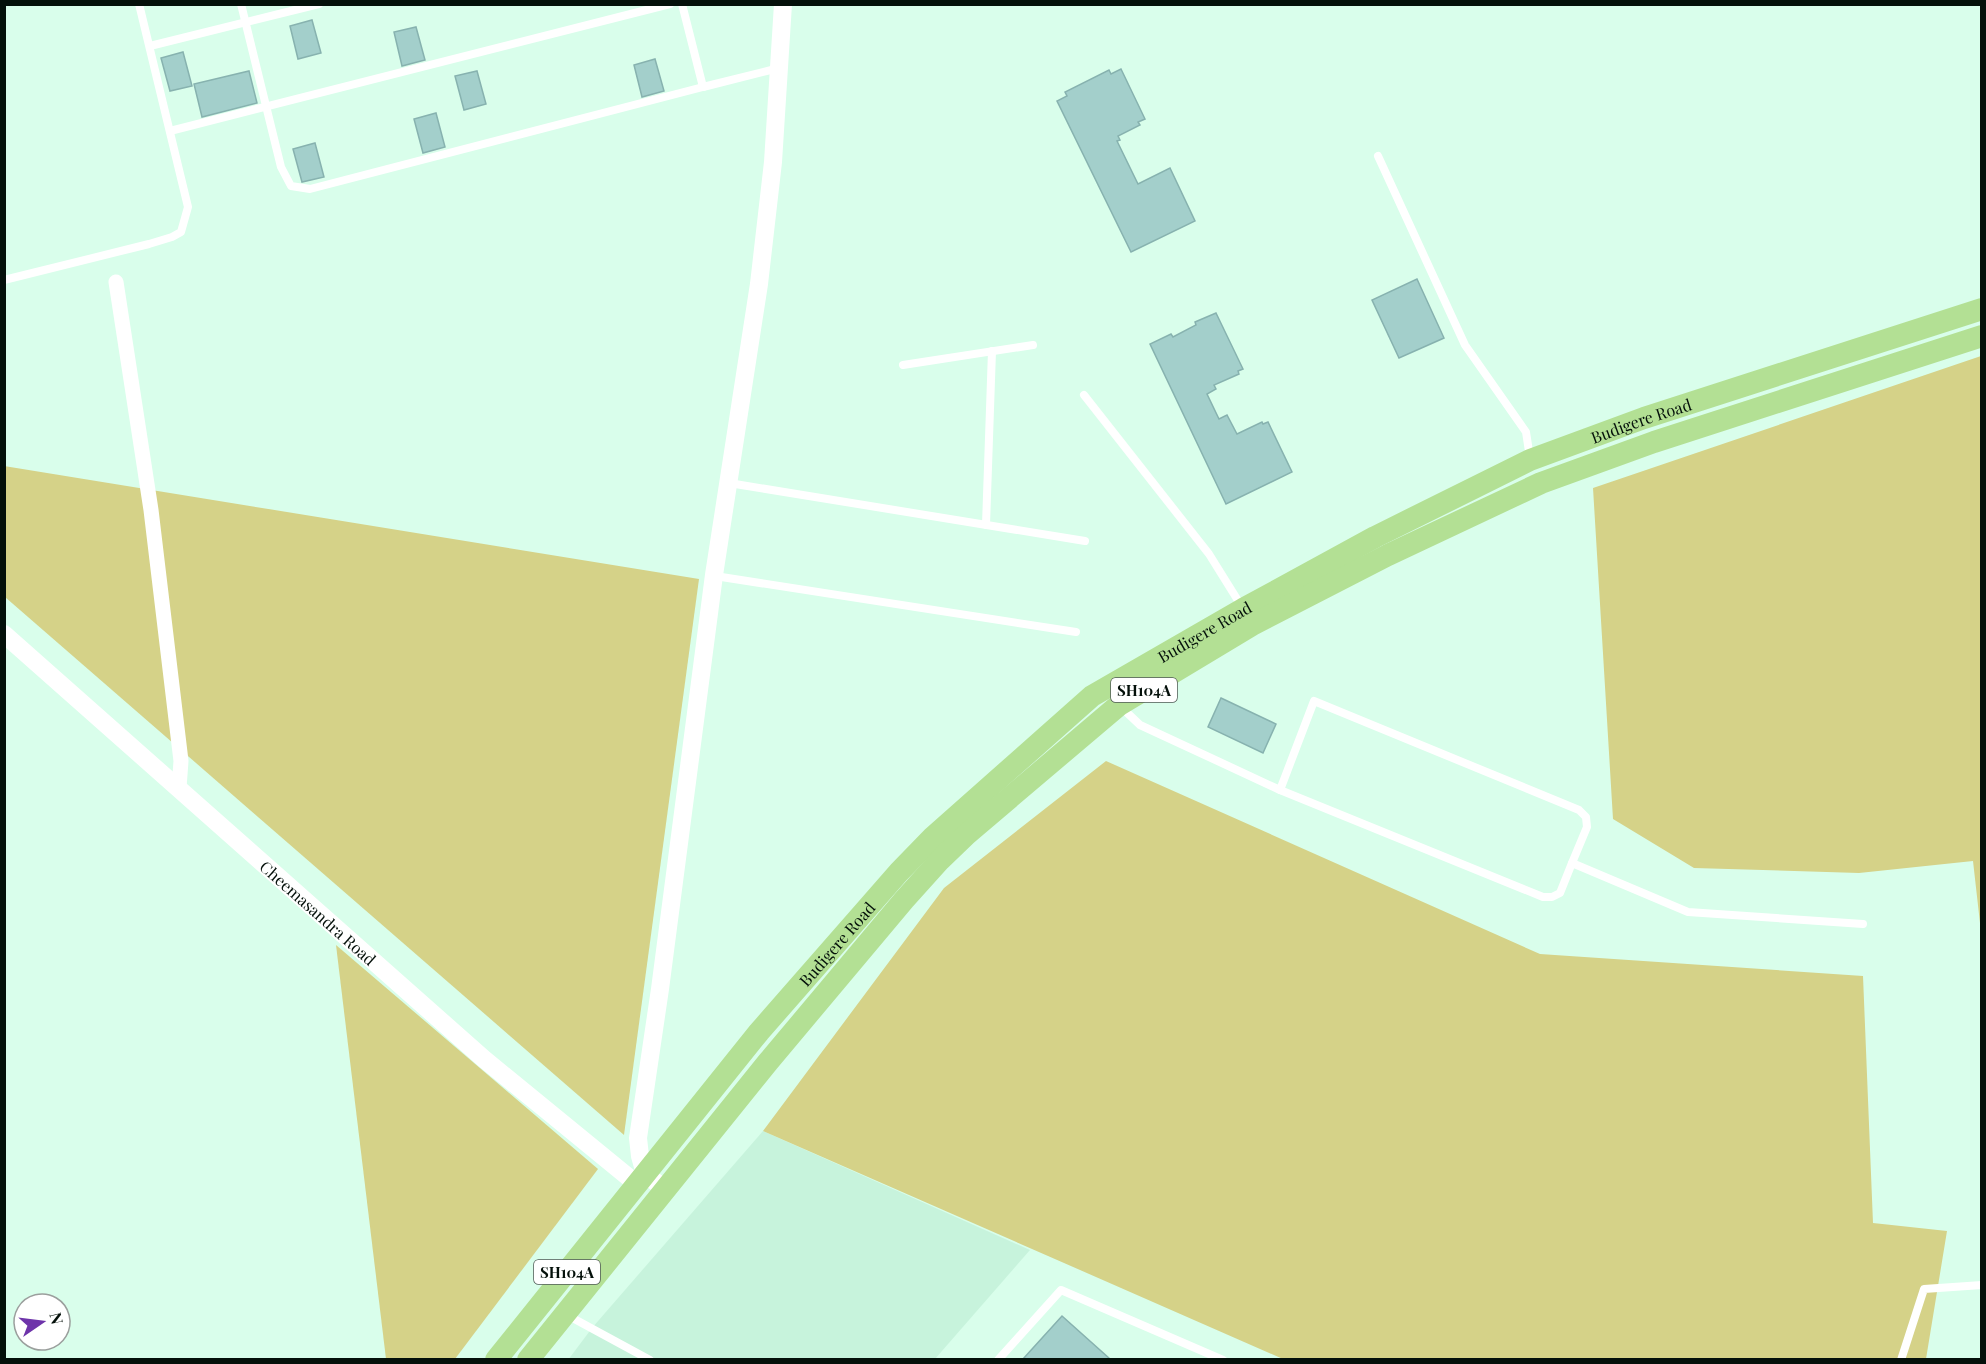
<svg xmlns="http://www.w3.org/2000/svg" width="1986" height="1364" font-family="'Playfair Display',serif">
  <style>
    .built { fill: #c7f3dc }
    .green { fill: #d5d288 }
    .building { fill: #a3cfcb; stroke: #87b2af; stroke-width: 1.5 }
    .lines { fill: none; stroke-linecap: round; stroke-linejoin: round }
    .service { stroke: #fff; stroke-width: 8 }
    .minor { stroke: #fff; stroke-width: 15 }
    .tertiary { stroke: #fff; stroke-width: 18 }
    .primary { stroke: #b3e094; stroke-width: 22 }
    .labels { text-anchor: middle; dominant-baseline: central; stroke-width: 5; stroke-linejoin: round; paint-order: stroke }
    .shield { fill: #fff; stroke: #4f5854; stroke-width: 1.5 }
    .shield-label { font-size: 15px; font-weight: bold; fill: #04100a }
    .street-label { font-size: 16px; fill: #04100a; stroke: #fff }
  </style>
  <rect width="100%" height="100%" fill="#d9feeb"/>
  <polygon class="built" points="763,1131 1030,1250 935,1359 568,1360 592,1328"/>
  <g class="green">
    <polygon points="1981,356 1981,932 1973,861 1859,873 1694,868 1613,819 1593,488"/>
    <polygon points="4,466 699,579 624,1135 5,597"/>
    <polygon points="1106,761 1540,954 1863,976 1873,1223 1947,1231 1926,1359 1283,1359 763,1131 944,888"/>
    <polygon points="336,945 598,1169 455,1359 386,1359"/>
  </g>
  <g class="building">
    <polygon points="312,20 321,53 298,59 290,26"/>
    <polygon points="416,27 425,60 402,66 394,32"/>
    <polygon points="183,52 192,86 170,91 161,58"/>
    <polygon points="655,59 664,91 642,97 634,65"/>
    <polygon points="1121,69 1145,119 1138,122 1140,125 1118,136 1120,140 1117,141 1138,184 1170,168 1195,221 1131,252 1057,101 1067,96 1065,92 1109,70 1111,74"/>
    <polygon points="249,71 257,103 202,117 194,84"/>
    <polygon points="477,71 486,104 464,110 455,76"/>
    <polygon points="436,113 445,147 423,153 414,119"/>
    <polygon points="315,143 324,177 302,182 293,149"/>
    <polygon points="1417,279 1444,338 1399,358 1372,300"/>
    <polygon points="1216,313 1243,369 1238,371 1239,374 1214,385 1216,389 1207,394 1219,419 1227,415 1237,434 1262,422 1263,424 1268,422 1292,472 1226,504 1150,344 1171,334 1173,337 1196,325 1195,322"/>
    <polygon points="1221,698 1276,724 1263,753 1208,727"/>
    <polygon points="1062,1316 1110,1359 1023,1359"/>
  </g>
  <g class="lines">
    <g class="service">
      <polyline points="241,4 281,167 291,186 310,189 703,87"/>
      <polyline points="682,4 703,87 779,68"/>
      <polyline points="150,46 319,4"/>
      <polyline points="170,131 670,4"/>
      <polyline points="1378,156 1465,345 1526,432 1530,458"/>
      <polyline points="4,280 149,244 172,237 181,232 188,207 139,4"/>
      <polyline points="903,365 1033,345"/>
      <polyline points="1084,395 1209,554 1242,607"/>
      <polyline points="729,483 1085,541"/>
      <polyline points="986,525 992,351"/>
      <polyline points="715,576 1076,632"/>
      <polyline points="1120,706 1140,725 1280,790 1543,897 1552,897 1560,893 1572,863 1688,912 1863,924"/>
      <polyline points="1280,790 1314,701 1579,810 1586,817 1587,827 1572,863"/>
      <polyline points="567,1315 650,1360"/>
      <polyline points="998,1360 1061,1290 1223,1360"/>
      <polyline points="1901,1360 1924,1289 1982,1285"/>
    </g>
    <polyline class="minor" points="116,282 151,510 181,761 179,788"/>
    <g class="tertiary">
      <path id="s1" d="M4 634 484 1059 638 1185"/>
      <polyline points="666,1190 645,1174 640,1156 638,1138 660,989 714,575 759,284 773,162 783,4"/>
    </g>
    <g class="primary">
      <path id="s2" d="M496 1360 759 1032 899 872 933 837 1092 696 1243 609 1375 537 1530 460 1644 418 1982 309"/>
      <polyline points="528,1360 768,1062 904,900 940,860 967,834 1119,705 1252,625 1388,555 1541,483 1654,442 1982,336"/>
    </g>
  </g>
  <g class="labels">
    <g class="shield">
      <rect x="1111" y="678" width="66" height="24" rx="4.5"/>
      <rect x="534" y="1260" width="66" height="24" rx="4.5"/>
    </g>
    <g class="shield-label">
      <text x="1144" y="690">SH104A</text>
      <text x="567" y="1272">SH104A</text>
    </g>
    <g class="street-label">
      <text stroke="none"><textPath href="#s2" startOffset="1510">Budigere Road</textPath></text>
      <text stroke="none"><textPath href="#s2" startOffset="1024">Budigere Road</textPath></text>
      <text stroke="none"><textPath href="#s1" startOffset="420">Cheemasandra Road</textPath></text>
      <text stroke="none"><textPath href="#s2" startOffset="538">Budigere Road</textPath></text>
    </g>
  </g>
  <rect width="1986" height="1364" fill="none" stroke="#04100a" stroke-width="12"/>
  <g transform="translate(42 1322) rotate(76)"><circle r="28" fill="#ffffff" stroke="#9b9f9d" stroke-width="1.5"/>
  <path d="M0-4.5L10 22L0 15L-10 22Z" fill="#6e34aa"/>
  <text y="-9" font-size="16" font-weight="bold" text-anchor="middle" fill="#04100a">N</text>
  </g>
</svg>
